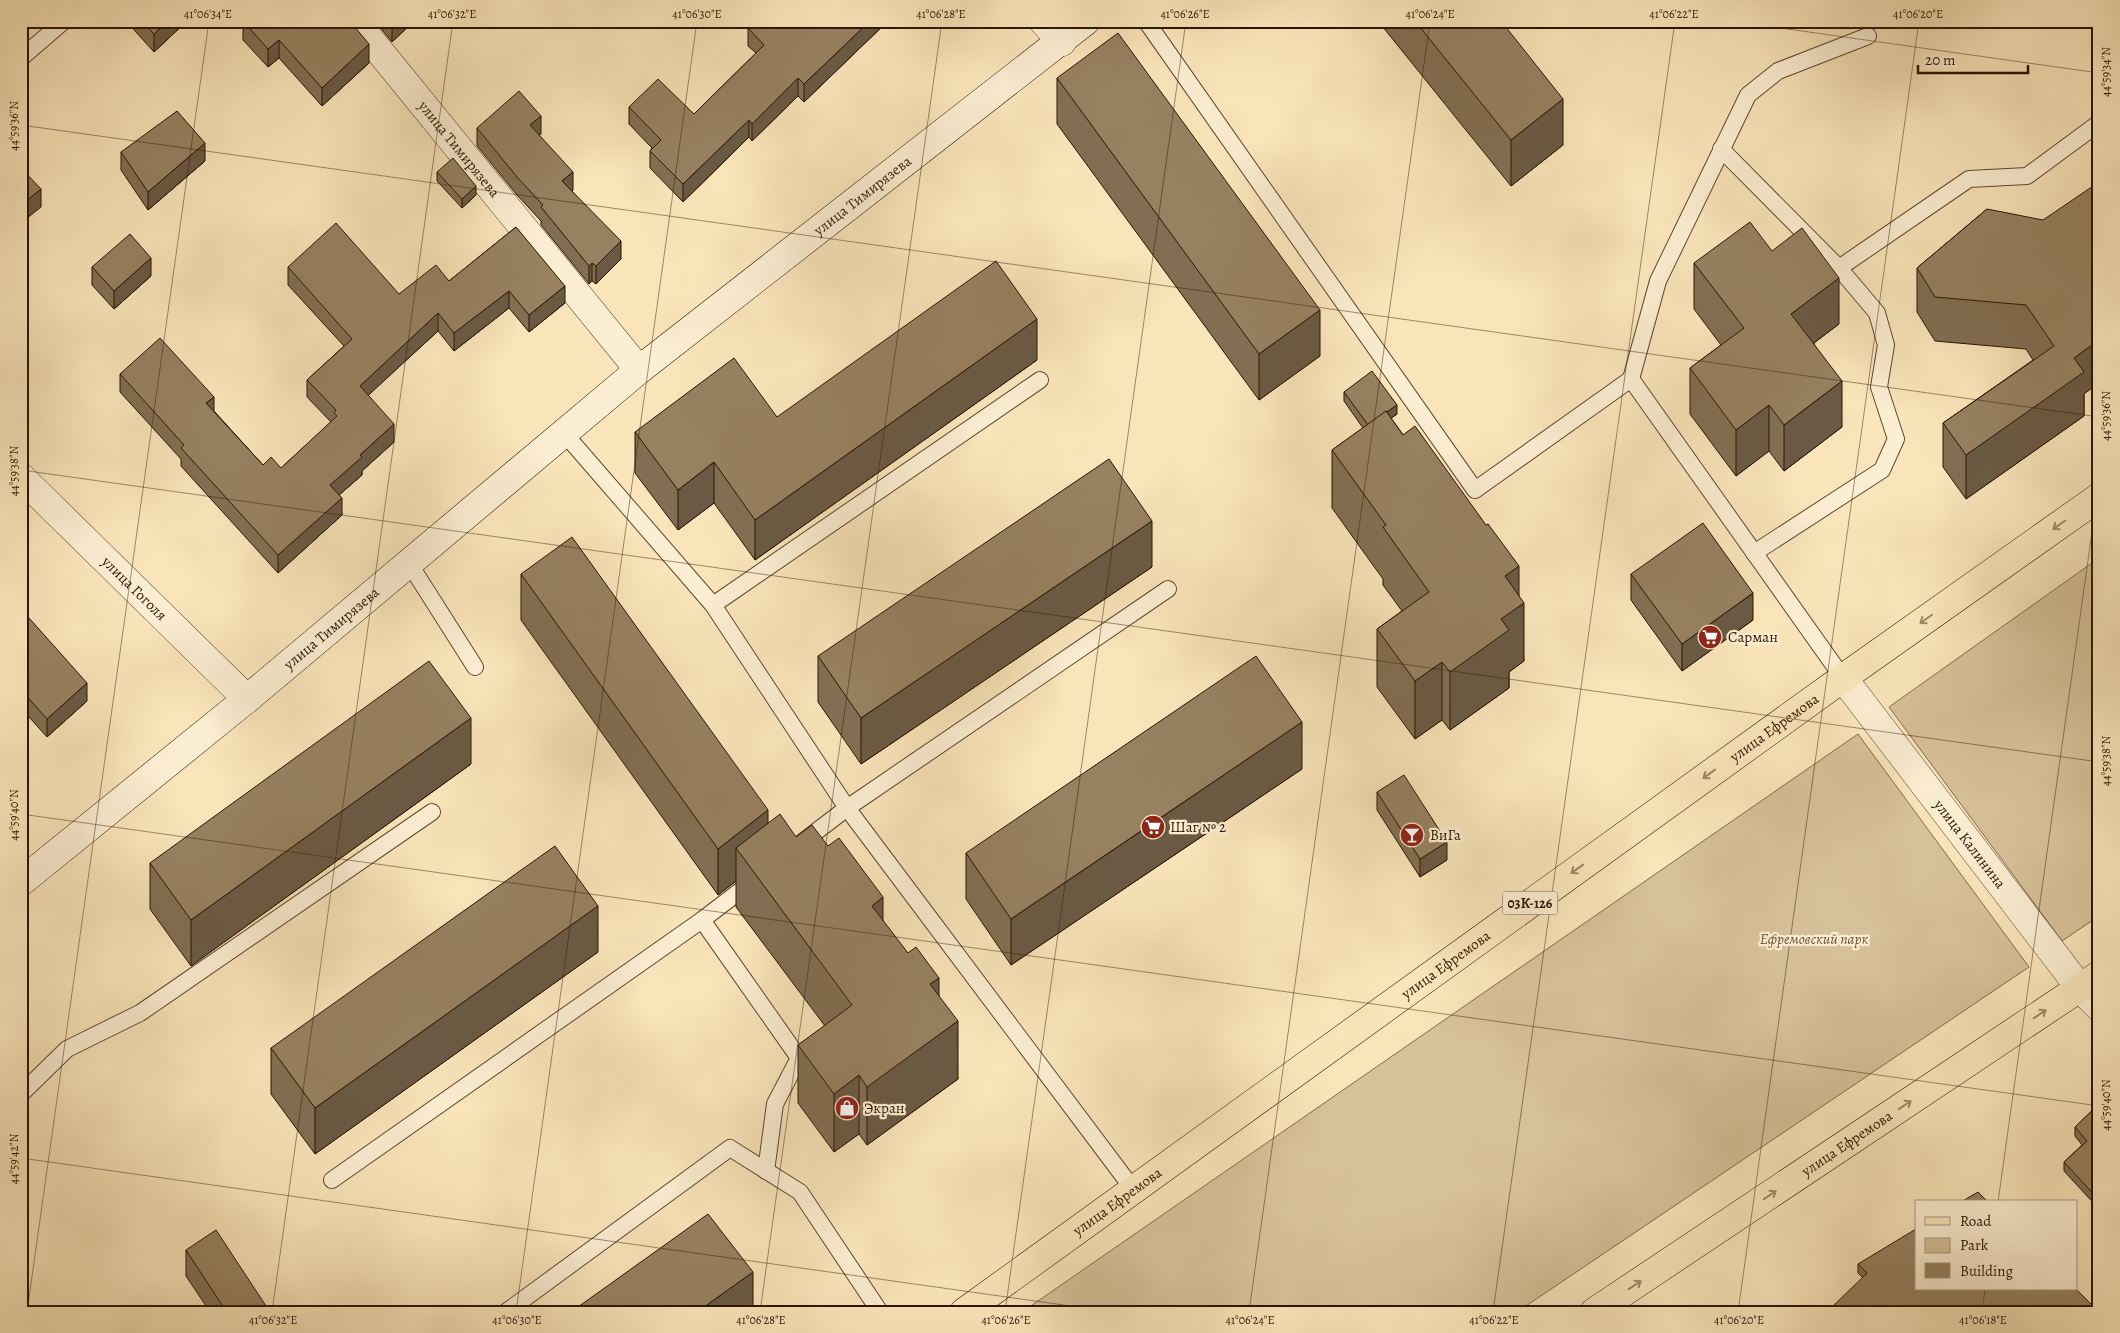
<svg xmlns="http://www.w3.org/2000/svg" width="2120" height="1333" font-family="Alegreya,serif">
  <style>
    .green { fill: #d7c19a; stroke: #816a4d }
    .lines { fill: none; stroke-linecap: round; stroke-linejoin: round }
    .lane-casing { stroke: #5f482e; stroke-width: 18 }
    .street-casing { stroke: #5f482e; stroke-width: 29 }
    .secondary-casing { stroke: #2b1400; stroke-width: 29 }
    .primary-casing { stroke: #2b1400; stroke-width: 29 }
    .lane { stroke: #fceed2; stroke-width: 16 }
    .street { stroke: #fceed2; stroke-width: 28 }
    .secondary { stroke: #fceed2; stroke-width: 28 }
    .primary { stroke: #fae5ba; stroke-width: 28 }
    .wall { fill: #826f53; stroke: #2b1400 }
    .shaded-wall { fill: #6a5a44; stroke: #2b1400 }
    .building { fill: #978161; stroke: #2b1400 }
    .oneway { stroke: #9d8766 }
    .ticks { fill: none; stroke: #2b1400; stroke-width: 1; stroke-opacity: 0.45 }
    .labels { text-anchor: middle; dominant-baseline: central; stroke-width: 4.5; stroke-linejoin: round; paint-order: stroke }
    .shield { fill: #fceed2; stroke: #6a553f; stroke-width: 1 }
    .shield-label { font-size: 14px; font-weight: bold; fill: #2b1400 }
    .street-label { font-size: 15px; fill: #2b1400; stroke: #fceed2 }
    .poi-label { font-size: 15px; fill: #2b1400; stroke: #fceed2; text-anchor: start }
    .park-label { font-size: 15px; font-style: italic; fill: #675136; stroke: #fceed2 }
    .neatline { fill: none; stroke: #2b1400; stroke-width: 2 }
    .ticks-label { font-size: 12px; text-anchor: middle; fill: #2b1400 }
  </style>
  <rect width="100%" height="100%" fill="#fae5ba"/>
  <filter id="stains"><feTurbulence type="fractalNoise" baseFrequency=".004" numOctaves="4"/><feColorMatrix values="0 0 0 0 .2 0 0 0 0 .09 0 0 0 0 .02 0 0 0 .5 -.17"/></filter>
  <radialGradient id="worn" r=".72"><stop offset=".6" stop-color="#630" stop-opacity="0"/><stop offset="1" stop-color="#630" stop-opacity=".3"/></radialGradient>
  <g class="green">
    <polygon points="2099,558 2099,916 2062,941 1889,707"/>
    <polygon points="1858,734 2029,967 1517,1312 1022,1312"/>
  </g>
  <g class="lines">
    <g class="lane-casing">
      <g id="lane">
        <polyline points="1146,21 1475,490 1631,379 1843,678"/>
        <polyline points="21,58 64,21"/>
        <polyline points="1721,149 1839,268 1877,313 1886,345 1879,387 1896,439 1882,470 1754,553"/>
        <polyline points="1839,268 1969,179 2027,176 2099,123"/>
        <polyline points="1631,379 1658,281 1748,95 1778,71 1868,36"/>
        <polyline points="564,433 713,605 847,808 1133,1189"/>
        <polyline points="409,563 475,667"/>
        <polyline points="713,605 1040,380"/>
        <polyline points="800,844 847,808 1168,589"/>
        <polyline points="753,881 702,920 799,1058 775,1104 766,1171"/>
        <polyline points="21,1094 67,1049 140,1013 432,812"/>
        <polyline points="332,1180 702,920"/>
        <polyline points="506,1312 730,1148 800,1192 880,1312"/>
      </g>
    </g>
    <g class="street-casing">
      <g id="street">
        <path id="s1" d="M355 21 639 370"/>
        <polyline points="1043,21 1062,42"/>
        <path id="s2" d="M21 477 247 699"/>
        <path id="s3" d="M1843 678 2080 988 2099 1007"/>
      </g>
    </g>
    <g class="secondary-casing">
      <g id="secondary">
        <path id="s4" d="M21 882 247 699 639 370 1086 21"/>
      </g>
    </g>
    <g class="primary-casing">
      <g id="primary">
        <path id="s5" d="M964 1312 1843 678 2099 497"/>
        <path id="s6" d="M1594 1312 2099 975"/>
      </g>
    </g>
    <use href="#lane" class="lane"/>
    <use href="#street" class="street"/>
    <use href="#secondary" class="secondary"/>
    <use href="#primary" class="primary"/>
  </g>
  <g class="wall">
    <polygon points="126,21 187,21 154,52"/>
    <polygon points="375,21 414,21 392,42"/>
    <polygon points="488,21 504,21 495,29"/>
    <polygon points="755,21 888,21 804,102 798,96 752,141 749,137 683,202 650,168 650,151 652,148 629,124 629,107 694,114 756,53 748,46 748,28"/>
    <polygon points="1378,21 1501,21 1563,145 1511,186"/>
    <polygon points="243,22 369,63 322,106 279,58 268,67 243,40"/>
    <polygon points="1057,78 1320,356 1259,400 1057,124"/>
    <polygon points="477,128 541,134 539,135 573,190 572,191 621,259 596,284 592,281 589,284 541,225 541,221 517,195 477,146"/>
    <polygon points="121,152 205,161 148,210 121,170"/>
    <polygon points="437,172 476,195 462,208 437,181"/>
    <polygon points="1987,209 2084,394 2084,416 1966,499 1943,467 1943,423 2033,360 2026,349 1935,341 1917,312 1917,268"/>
    <polygon points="516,227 565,303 529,332 509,308 454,351 438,331 368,395 394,442 362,471 362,475 339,495 342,515 278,573 181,466 181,459 120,392 120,374 214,411 263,465 281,468 331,422 307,397 307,380 344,346 288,285 288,267 399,294 449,281"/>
    <polygon points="1694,263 1839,324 1814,343 1842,427 1784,471 1769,451 1736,476 1690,414 1690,368 1721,345 1694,309"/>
    <polygon points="92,267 151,276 114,309 92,285"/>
    <polygon points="1037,360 755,560 714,503 678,530 635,473 635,432 777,417"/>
    <polygon points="1344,392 1397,414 1391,418 1519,596 1524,661 1509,672 1509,688 1450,730 1442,720 1415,739 1377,687 1377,629 1402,611 1383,585 1383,579 1332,508 1332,450 1363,428 1344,401"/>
    <polygon points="1152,567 861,764 818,702 818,656"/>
    <polygon points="521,574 768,823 796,837 883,921 939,996 958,1079 867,1145 859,1134 834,1152 798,1103 798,1045 825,1026 736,907 736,881 718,895 521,620"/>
    <polygon points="1631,574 1753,620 1682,671 1631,600"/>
    <polygon points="21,609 87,701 47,737 21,708"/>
    <polygon points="471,764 191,966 150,909 150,863"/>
    <polygon points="1302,769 1011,965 966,899 966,853"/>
    <polygon points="1377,792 1447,860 1420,877 1377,810"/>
    <polygon points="598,952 315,1154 271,1094 271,1048"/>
    <polygon points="2099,1104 2099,1209 2064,1171 2064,1162 2082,1145 2075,1136 2075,1127"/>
    <polygon points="186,1250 270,1312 210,1312 186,1276"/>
    <polygon points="1858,1264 2099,1312 1862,1277 1858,1273"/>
  </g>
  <g class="shaded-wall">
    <polygon points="168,21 187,21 154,52 154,34"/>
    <polygon points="394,21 414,21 392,42 392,23"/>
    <polygon points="495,21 504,21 495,29"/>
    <polygon points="870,21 888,21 804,102 804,84"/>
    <polygon points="279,40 279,58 268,67 268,49"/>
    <polygon points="369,44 369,63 322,106 322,88"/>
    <polygon points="798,78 798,96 752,141 752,124"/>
    <polygon points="1563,99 1563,145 1511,186 1511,140"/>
    <polygon points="541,116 541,134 530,143 530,125"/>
    <polygon points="749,120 749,137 683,202 683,184"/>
    <polygon points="205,143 205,161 148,210 148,192"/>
    <polygon points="573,172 573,190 562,199 562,181"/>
    <polygon points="476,186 476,195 462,208 462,199"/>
    <polygon points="41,189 41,207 21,223 21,205"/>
    <polygon points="621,241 621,259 596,284 596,266"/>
    <polygon points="151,258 151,276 114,309 114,291"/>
    <polygon points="592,263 592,281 589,284 589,266"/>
    <polygon points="1839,278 1839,324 1791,360 1791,314"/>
    <polygon points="565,286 565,303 529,332 529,315"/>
    <polygon points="509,291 509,308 454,351 454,333"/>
    <polygon points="1320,310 1320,356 1259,400 1259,354"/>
    <polygon points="438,313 438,331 360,403 360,386"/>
    <polygon points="1037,319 1037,360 755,560 755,520"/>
    <polygon points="2099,340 2099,383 2084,394 2084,416 1966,499 1966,455 2074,358"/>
    <polygon points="1842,381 1842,427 1784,471 1784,425"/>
    <polygon points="214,397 214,414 206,403"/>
    <polygon points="1397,405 1397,414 1368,435 1368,425"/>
    <polygon points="1769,405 1769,451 1736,476 1736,430"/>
    <polygon points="394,424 394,442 362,471 362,475 330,503 330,485 360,455"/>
    <polygon points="714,462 714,503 678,530 678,490"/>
    <polygon points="342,498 342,515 278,573 278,555"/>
    <polygon points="1152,521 1152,567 861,764 861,718"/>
    <polygon points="1519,566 1519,607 1524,603 1524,661 1509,672 1509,688 1450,730 1450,672 1501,619 1505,576"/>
    <polygon points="1753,593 1753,620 1682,671 1682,644"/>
    <polygon points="1442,662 1442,720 1415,739 1415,681"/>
    <polygon points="87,683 87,701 47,737 47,719"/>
    <polygon points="471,718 471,764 191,966 191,920"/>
    <polygon points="1302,722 1302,769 1011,965 1011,919"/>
    <polygon points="768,810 768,856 736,848 736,881 718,895 718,849"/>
    <polygon points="1447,842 1447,860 1420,877 1420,859"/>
    <polygon points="883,897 883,955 872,906"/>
    <polygon points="598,906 598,952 315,1154 315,1108"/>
    <polygon points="939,978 939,1034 958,1021 958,1079 867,1145 867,1087 930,984"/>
    <polygon points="859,1075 859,1134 834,1152 834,1094"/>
    <polygon points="753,1272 753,1312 697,1312"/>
  </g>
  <g class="building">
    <polygon points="142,21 168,21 154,34"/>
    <polygon points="243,21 350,21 369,44 322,88 279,40 268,49"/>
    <polygon points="755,21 870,21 804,84 798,78 752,124 749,120 683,184 650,151 661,140 629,107 658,79 694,114 764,45 748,28"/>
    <polygon points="1415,21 1501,21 1563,99 1511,140"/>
    <polygon points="1118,33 1320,310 1259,354 1057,78"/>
    <polygon points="519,91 541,116 530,125 573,172 562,181 621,241 596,266 592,263 589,266 541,207 543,205 517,177 477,128"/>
    <polygon points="177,111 205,143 148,192 121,152"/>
    <polygon points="453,158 476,186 462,199 437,172"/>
    <polygon points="21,168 41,189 21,205"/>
    <polygon points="2099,182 2099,340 2074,358 2084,372 1966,455 1943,423 2054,346 2026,305 1935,297 1917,268 1987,209 2043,220"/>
    <polygon points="1750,222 1772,251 1802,228 1839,278 1791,314 1842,381 1784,425 1769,405 1736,430 1690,368 1744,328 1694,263"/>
    <polygon points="336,223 399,294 436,265 449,281 516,227 565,286 529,315 509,291 454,333 438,313 360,386 394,424 360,455 362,457 330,485 342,498 278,555 181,448 184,445 120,374 160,338 214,397 206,403 263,465 271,457 281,468 337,416 334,413 336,410 307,380 352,339 288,267"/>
    <polygon points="130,234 151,258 114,291 92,267"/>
    <polygon points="996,261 1037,319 755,520 714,462 678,490 635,432 734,358 777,417"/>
    <polygon points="1372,371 1397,405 1368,425 1344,392"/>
    <polygon points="1386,411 1403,435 1415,426 1486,525 1488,524 1519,566 1505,576 1524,603 1501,619 1509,630 1450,672 1442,662 1415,681 1377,629 1429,592 1383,527 1386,525 1332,450"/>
    <polygon points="1109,459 1152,521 861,718 818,656"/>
    <polygon points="1703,523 1753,593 1682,644 1631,574"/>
    <polygon points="572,537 768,810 718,849 521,574"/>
    <polygon points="21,609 87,683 47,719 21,690"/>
    <polygon points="1256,656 1302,722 1011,919 966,853"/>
    <polygon points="429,661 471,718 191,920 150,863"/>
    <polygon points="1404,775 1447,842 1420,859 1377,792"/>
    <polygon points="780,814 796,837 812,825 828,846 839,838 883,897 872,906 908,953 916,947 939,978 930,984 958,1021 867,1087 859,1075 834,1094 798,1045 852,1005 736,848"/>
    <polygon points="555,846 598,906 315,1108 271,1048"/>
    <polygon points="2099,1104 2099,1200 2064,1162 2087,1141 2075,1127"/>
    <polygon points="1978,1192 1988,1202 1961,1202"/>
    <polygon points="708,1214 753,1272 697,1312 571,1312"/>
    <polygon points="1916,1229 1916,1289 2076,1289 2099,1312 1827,1312 1867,1273 1858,1264"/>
    <polygon points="216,1230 270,1312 212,1312 222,1305 186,1250"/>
  </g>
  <defs><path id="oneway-shaft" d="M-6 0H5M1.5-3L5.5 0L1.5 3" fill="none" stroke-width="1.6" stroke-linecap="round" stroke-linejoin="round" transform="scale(1.25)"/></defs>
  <g class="oneway">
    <use href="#oneway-shaft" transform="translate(2059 525) rotate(145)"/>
    <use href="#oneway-shaft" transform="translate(1926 619) rotate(145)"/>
    <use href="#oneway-shaft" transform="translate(1709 774) rotate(144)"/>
    <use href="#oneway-shaft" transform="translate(1577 869) rotate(144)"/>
    <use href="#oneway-shaft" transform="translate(2040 1014) rotate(-34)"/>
    <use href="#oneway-shaft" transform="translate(1905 1105) rotate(-34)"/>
    <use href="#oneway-shaft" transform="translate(1770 1195) rotate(-34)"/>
    <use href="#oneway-shaft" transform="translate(1635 1285) rotate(-34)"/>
  </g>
  <path class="ticks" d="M1731 21 2099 73M21 125 2099 417M21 470 2099 762M21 814 2099 1106M21 1158 1113 1312M1998 1202 2099 482M27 1312 209 21M272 1312 453 21M516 1312 697 21M760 1312 942 21M1005 1312 1186 21M1249 1312 1430 21M1493 1312 1675 21M1738 1312 1919 21M1982 1312 1985 1289"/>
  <defs>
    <g id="supermarket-disc" transform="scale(1.25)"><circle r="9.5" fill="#8f2418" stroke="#fceed2"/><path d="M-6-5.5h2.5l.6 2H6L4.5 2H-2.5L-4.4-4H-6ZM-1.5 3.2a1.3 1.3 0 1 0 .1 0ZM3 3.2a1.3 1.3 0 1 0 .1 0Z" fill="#fff"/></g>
    <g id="bar-disc" transform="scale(1.25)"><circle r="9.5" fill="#8f2418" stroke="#fceed2"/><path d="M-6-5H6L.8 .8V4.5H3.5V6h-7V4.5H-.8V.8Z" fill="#fff"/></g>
    <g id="shop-disc" transform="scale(1.25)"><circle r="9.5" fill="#8f2418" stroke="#fceed2"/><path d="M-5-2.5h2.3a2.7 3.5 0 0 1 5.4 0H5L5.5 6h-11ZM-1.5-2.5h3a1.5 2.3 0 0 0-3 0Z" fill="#fff"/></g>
  </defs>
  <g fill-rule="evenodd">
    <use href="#supermarket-disc" x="1710" y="637"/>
    <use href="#supermarket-disc" x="1153" y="827"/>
    <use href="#bar-disc" x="1412" y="835"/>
    <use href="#shop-disc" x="847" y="1108"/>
  </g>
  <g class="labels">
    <rect class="shield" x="1502.5" y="891.5" width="55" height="23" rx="4"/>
    <g class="shield-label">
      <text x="1530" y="903">03К-126</text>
    </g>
    <g class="street-label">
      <text stroke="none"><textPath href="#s1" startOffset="165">улица Тимирязева</textPath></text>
      <text stroke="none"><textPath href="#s4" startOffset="1086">улица Тимирязева</textPath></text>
      <text stroke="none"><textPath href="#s2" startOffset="159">улица Гоголя</textPath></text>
      <text stroke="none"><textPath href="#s4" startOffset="401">улица Тимирязева</textPath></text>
      <text stroke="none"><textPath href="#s5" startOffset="999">улица Ефремова</textPath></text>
      <text stroke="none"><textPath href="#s3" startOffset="209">улица Калинина</textPath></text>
      <text stroke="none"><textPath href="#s5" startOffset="594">улица Ефремова</textPath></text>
      <text stroke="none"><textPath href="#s6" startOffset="304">улица Ефремова</textPath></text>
      <text stroke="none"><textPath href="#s5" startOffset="189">улица Ефремова</textPath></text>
    </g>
    <g class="poi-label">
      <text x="1728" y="637">Сарман</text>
      <text x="1170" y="827">Шаг № 2</text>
      <text x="1430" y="835">ВиГа</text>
      <text x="864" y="1108">Экран</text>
    </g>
    <g class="park-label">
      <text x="1814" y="939">Ефремовский парк</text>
    </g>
  </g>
  <rect width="2120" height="1333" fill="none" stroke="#fae5ba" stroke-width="55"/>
  <rect x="1915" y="1200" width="162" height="90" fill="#fceed2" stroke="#a8977e"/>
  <rect x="1925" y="1217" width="25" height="8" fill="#fae5ba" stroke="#a8977e"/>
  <text x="1960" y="1226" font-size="15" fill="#2b1400">Road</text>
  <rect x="1925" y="1238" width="25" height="15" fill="#d7c19a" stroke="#a8977e"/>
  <text x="1960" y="1250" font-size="15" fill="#2b1400">Park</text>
  <rect x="1925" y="1263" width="25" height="15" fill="#978161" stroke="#a8977e"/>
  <text x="1960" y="1276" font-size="15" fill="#2b1400">Building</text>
  <path d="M1918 65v8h110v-8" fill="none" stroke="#2b1400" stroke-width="2.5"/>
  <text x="1925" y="65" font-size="15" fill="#2b1400" stroke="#fceed2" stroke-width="4" paint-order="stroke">20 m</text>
  <rect x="28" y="28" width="2064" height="1278" class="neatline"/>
  <g class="ticks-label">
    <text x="208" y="18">41°06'34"E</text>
    <text x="452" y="18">41°06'32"E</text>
    <text x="697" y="18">41°06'30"E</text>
    <text x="941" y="18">41°06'28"E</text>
    <text x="1185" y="18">41°06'26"E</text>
    <text x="1430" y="18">41°06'24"E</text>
    <text x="1674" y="18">41°06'22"E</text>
    <text x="1918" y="18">41°06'20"E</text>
    <text transform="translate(2106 72) rotate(-90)" y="4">44°59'34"N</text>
    <text transform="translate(14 126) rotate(-90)" y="4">44°59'36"N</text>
    <text transform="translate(2106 416) rotate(-90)" y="4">44°59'36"N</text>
    <text transform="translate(14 471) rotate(-90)" y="4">44°59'38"N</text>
    <text transform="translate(2106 761) rotate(-90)" y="4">44°59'38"N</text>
    <text transform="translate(14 815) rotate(-90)" y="4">44°59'40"N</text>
    <text transform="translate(2106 1105) rotate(-90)" y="4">44°59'40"N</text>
    <text transform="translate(14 1159) rotate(-90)" y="4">44°59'42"N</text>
    <text x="273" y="1324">41°06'32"E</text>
    <text x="517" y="1324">41°06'30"E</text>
    <text x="761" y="1324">41°06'28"E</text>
    <text x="1006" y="1324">41°06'26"E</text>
    <text x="1250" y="1324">41°06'24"E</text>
    <text x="1494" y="1324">41°06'22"E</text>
    <text x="1739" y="1324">41°06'20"E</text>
    <text x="1983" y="1324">41°06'18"E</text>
  </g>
  <rect width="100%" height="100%" filter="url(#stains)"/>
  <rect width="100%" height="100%" fill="url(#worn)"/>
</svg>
